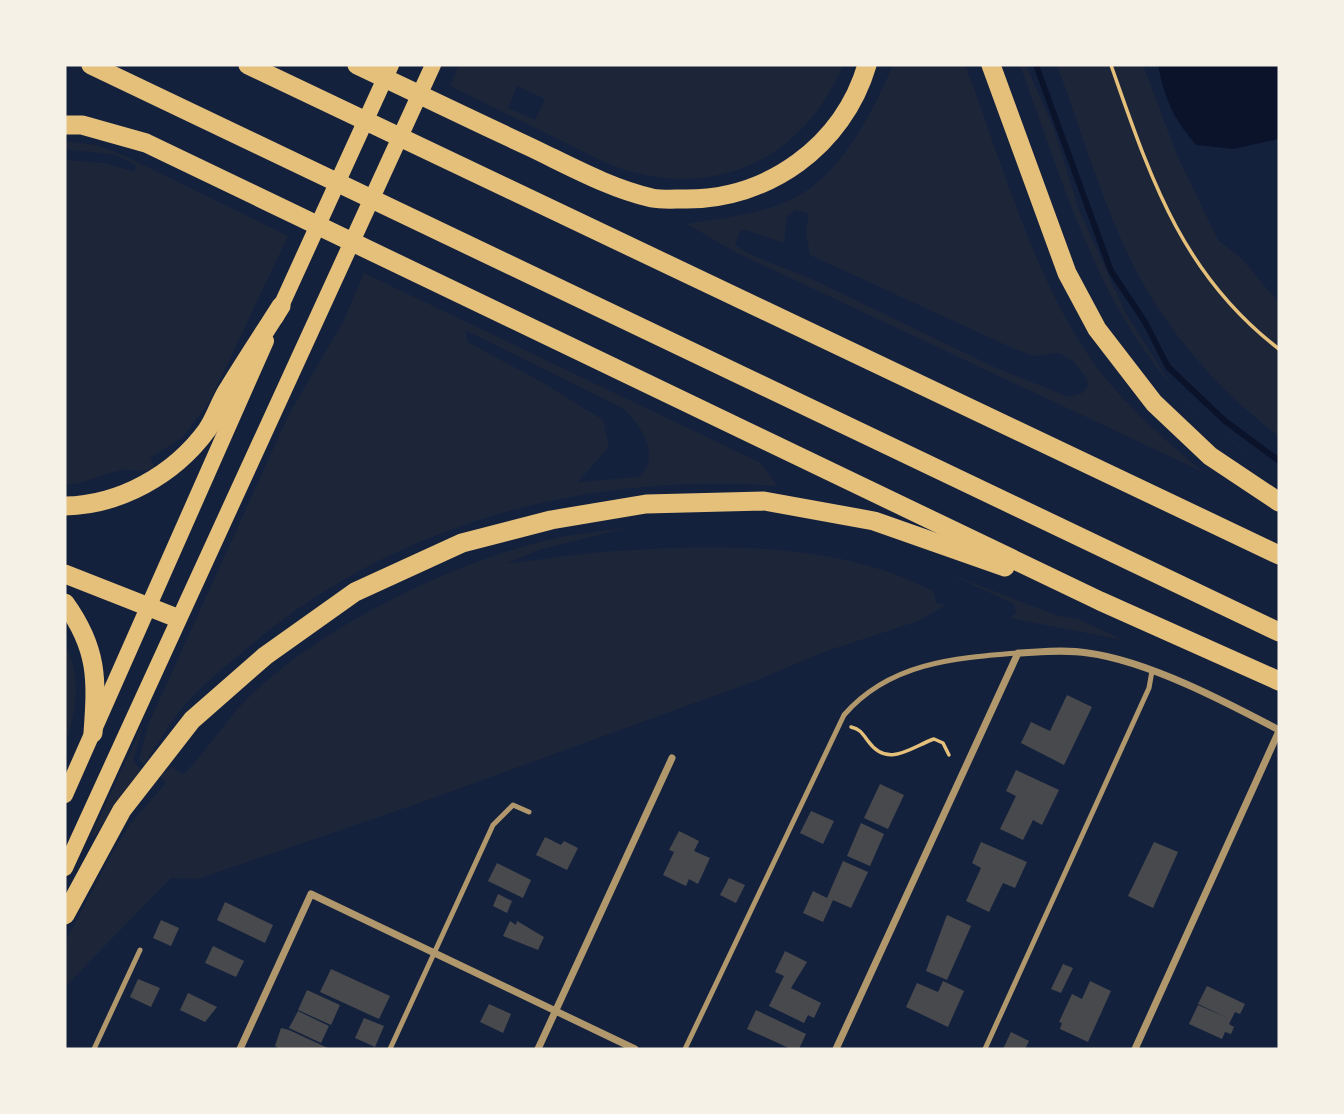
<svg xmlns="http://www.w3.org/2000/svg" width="1344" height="1114" font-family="'IBM Plex Sans',sans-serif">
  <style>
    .green { fill: #1d2539; fill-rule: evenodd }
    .water { fill: #0b132b }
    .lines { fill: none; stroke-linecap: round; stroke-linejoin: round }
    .stream { stroke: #0b132b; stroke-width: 6 }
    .building { fill: #48494c }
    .path { stroke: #e5c07b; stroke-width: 3.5 }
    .service { stroke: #b1986c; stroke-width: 5 }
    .minor { stroke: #b1986c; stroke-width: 7 }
    .primary { stroke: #e5c07b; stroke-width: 16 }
    .motorway { stroke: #e5c07b; stroke-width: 19 }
  </style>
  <rect width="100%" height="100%" fill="#14213d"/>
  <g class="green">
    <path d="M459 65H843C806 153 726 197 632 172 609 166 587 153 564 142 526 123 488 105 450 86ZM517 86 545 99 535 120 508 108Z"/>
    <path d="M893 65H965C1001 159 1033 276 1091 359 1120 401 1164 439 1203 472L735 252 687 224C721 218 754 215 786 202 839 180 872 114 893 65ZM795 210 809 214 806 232 810 255 1010 347 1033 356 1059 353 1073 361 1087 379 1088 387 1082 393 1069 397 994 367 814 280 749 254 735 245 740 231 746 230 784 243 787 216Z"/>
    <path d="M1020 65H1026L1054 129 1078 207 1125 312 1172 386 1209 424 1254 458C1113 365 1075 215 1020 65Z"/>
    <path d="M1057 65H1143L1177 155 1218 240 1243 260 1279 303V436C1214 388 1157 320 1124 246 1098 188 1079 125 1057 65Z"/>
    <path d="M65 141 96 145 123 155 288 236 210 401 182 438 150 458 155 467C144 474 136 469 123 470 103 473 86 484 65 485V160L105 163 134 172 136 165 116 155 65 149Z"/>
    <path d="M364 273 761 463 777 486C586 472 392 523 245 650 222 669 198 688 179 712 166 728 156 747 144 765L139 760 148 725 288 416 343 322ZM465 330 624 409C641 426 662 457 639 477L578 482 609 447 603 420 545 384 468 342Z"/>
    <path d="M630 527 542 549 507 563C538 561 571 554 602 552 709 544 835 540 933 591L936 603 946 605 918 621 827 651 755 681 408 807 198 879 171 878 65 987V942L113 851 131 823 166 783 159 776 171 767 183 774C208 751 225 720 249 697 323 625 455 561 556 538 580 533 605 531 630 527Z"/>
    <polygon points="947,573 1058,616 1078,619 1123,640 1010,618 1016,613 1014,604"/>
    <path d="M65 642C81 678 77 709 65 746Z"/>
    <polygon points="143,724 133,762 141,769 94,837 91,836"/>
  </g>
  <path class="water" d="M1158 65H1279V139L1233 149 1196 145C1173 118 1165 100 1158 65Z"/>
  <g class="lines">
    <polyline class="stream" points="1036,65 1111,271 1145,322 1168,367 1225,421 1279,461"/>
  </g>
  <g class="building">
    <polygon points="1067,695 1092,707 1064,765 1021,743 1031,722 1050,731"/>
    <polygon points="1016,770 1059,790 1042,825 1033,820 1023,840 1000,829 1016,796 1006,791"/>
    <polygon points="880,784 904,795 888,829 864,818"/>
    <polygon points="811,811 834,821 823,844 800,833"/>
    <polygon points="861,823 884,834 870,866 847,856"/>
    <polygon points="679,831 699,841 694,851 710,858 698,884 689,879 686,886 663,875 674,852 669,850"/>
    <polygon points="545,837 561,845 564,841 578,848 567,870 536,855"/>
    <polygon points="981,842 1027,862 1015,888 1003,883 989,912 966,901 981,868 972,863"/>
    <polygon points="1154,842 1178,852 1153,908 1128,896"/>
    <polygon points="843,861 868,872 851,908 833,900 823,922 803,913 813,891 827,898"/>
    <polygon points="497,863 531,880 523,898 488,881"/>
    <polygon points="729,878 745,885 736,903 720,895"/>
    <polygon points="498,894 512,901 507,913 493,906"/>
    <polygon points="225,902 273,925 265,943 217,920"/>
    <polygon points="947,915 971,926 947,980 926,971"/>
    <polygon points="161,920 179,928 171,946 153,938"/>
    <polygon points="510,921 516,925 517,921 544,937 538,950 503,936"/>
    <polygon points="213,946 244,961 236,977 205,963"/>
    <polygon points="785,951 807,962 791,988 821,1003 814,1018 808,1015 804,1023 769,1006 784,976 775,972"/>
    <polygon points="1063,964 1073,968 1061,993 1051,989"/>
    <polygon points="331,969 390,996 379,1019 320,992"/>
    <polygon points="138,979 160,988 151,1007 130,997"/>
    <polygon points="943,981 964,991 948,1027 906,1007 917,983 938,992"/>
    <polygon points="1090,981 1111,991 1088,1042 1060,1029 1062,1023 1059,1022 1072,994 1082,999"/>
    <polygon points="1207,986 1245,1004 1240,1014 1235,1012 1229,1024 1234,1027 1231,1034 1225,1032 1222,1039 1189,1024 1198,1005 1228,1018 1198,1004"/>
    <polygon points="307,990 340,1005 331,1025 298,1010"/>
    <polygon points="188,993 217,1007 205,1022 180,1010"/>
    <polygon points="489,1004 511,1014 503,1033 480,1022"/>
    <polygon points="756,1010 806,1034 799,1049 791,1049 747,1029"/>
    <polygon points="298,1011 329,1026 321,1043 289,1028"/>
    <polygon points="364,1018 384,1026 375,1047 355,1038"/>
    <polygon points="281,1028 289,1030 330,1049 280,1049 275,1046"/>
    <polygon points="1011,1032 1029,1041 1025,1049 1003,1049"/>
  </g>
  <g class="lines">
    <g class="path">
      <path d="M1111 65C1150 176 1181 274 1279 349"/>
      <path d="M851 727C860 729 862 733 868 741 888 769 911 747 934 739L943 743 949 755"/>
    </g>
    <g class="service">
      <polyline points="94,1049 140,950"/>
      <polyline points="390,1049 493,825 513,805 529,812"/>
      <path d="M685 1049 844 715C889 663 953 658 1018 653"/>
      <polyline points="985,1049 1149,688 1152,671"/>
    </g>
    <g class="minor">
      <polyline points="240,1049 311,894 635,1049"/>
      <polyline points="538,1049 672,758"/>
      <path d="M836 1049 1018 653C1041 652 1065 649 1088 653 1148 661 1226 702 1279 730"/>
      <polyline points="1135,1049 1279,731"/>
    </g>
    <g class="primary">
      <polyline points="276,317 391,65"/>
      <polyline points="65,795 266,341"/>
      <polyline points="65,868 433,65"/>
    </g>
    <g class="motorway">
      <polyline points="91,65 1279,632"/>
      <polyline points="248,65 1279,555"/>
      <path d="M357 65C414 92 472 120 530 147 570 166 609 188 652 198 662 200 674 199 684 199 768 200 843 146 867 65"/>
      <polyline points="991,65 1067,273 1097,329 1154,403 1210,456 1279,502"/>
      <polyline points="65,125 82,125 146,143 1100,601 1279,681"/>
      <path d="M65 506C120 505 174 475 207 430 216 417 220 401 229 388 246 360 264 333 281 306"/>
      <polyline points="65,574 177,618"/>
      <path d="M65 603C98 649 97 679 93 733"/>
      <polyline points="65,915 122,810 192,720 265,656 355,592 462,543 551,520 646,504 764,501 874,521 1005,567"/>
    </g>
  </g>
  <rect width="1344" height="1114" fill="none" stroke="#f6f1e7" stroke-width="133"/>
</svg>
